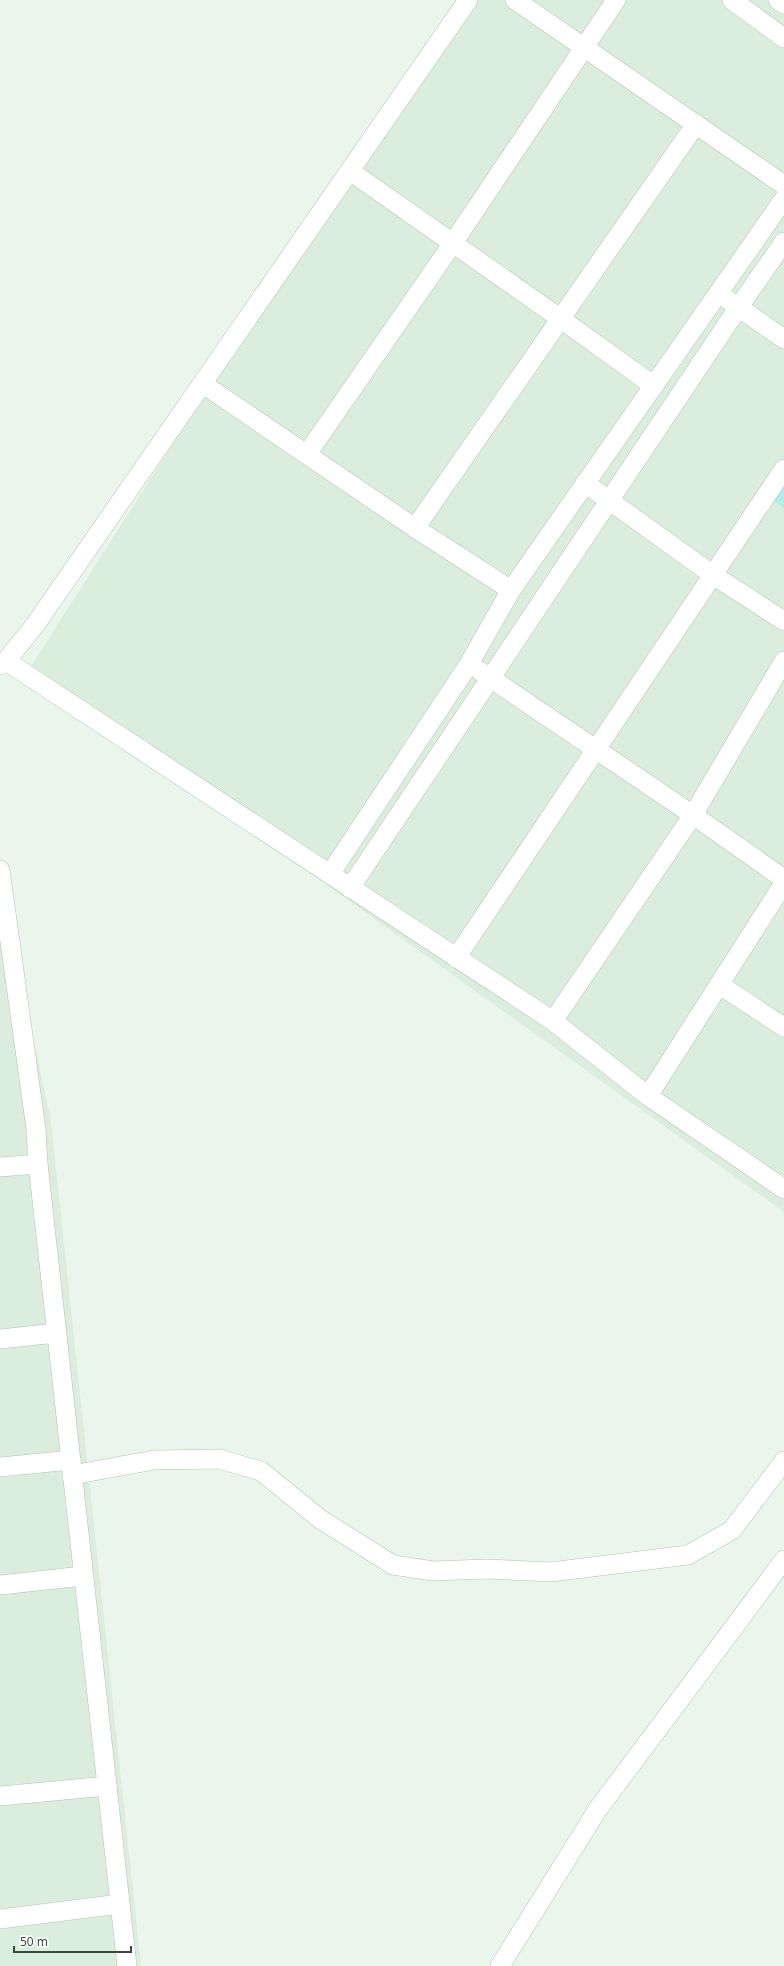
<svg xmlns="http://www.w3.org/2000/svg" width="784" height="1966" font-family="'Noto Sans',sans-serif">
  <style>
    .residential { fill: #dbeede }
    .green { fill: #b0ede8 }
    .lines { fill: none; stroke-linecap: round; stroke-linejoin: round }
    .minor-casing { stroke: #aec5b1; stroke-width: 20 }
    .minor { stroke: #fff; stroke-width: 19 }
  </style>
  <rect width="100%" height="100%" fill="#eaf6ec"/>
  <g class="residential">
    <polygon points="455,0 784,0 784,1212 28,671"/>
    <polygon points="0,882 51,1121 141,1966 0,1966"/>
  </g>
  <polygon class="green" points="784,482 784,508 772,499"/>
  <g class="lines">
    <g class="minor-casing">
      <g id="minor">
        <polyline points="515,0 784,185"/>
        <polyline points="732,0 784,38"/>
        <polyline points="778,0 784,4"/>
        <polyline points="350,171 561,319 654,386"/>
        <polyline points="728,300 784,339"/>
        <polyline points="203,384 415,528 511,590"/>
        <polyline points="307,454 453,243 616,0"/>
        <polyline points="585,483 713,575 784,621"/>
        <polyline points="415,528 696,124"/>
        <polyline points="6,661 553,1021 648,1096 784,1189"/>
        <polyline points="0,665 6,661 35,625 468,0"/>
        <polyline points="480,671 693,815 784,879"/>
        <polyline points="0,870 36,1129 38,1164 127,1966"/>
        <polyline points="330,874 469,664 511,590 784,199"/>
        <polyline points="350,888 738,308 784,242"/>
        <polyline points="456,958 784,469"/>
        <polyline points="720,985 784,1027"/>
        <polyline points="553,1021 693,815 784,661"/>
        <polyline points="648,1096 784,883"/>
        <polyline points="0,1167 38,1164"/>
        <polyline points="0,1339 56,1333"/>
        <polyline points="0,1467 71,1460"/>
        <polyline points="72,1475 154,1460 219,1459 261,1471 320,1519 393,1565 433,1571 486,1569 551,1572 688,1555 732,1530 784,1461"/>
        <polyline points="0,1585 83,1576"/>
        <polyline points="0,1796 107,1786"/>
        <polyline points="0,1919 120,1904"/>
        <polyline points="500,1966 598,1809 784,1560"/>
      </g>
    </g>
    <use href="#minor" class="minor"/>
  </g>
  <path d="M14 1946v6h117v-6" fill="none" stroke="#374b38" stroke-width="2"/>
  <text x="20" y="1946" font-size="12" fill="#374b38" stroke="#ffffff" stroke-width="3" paint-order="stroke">50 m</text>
</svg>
